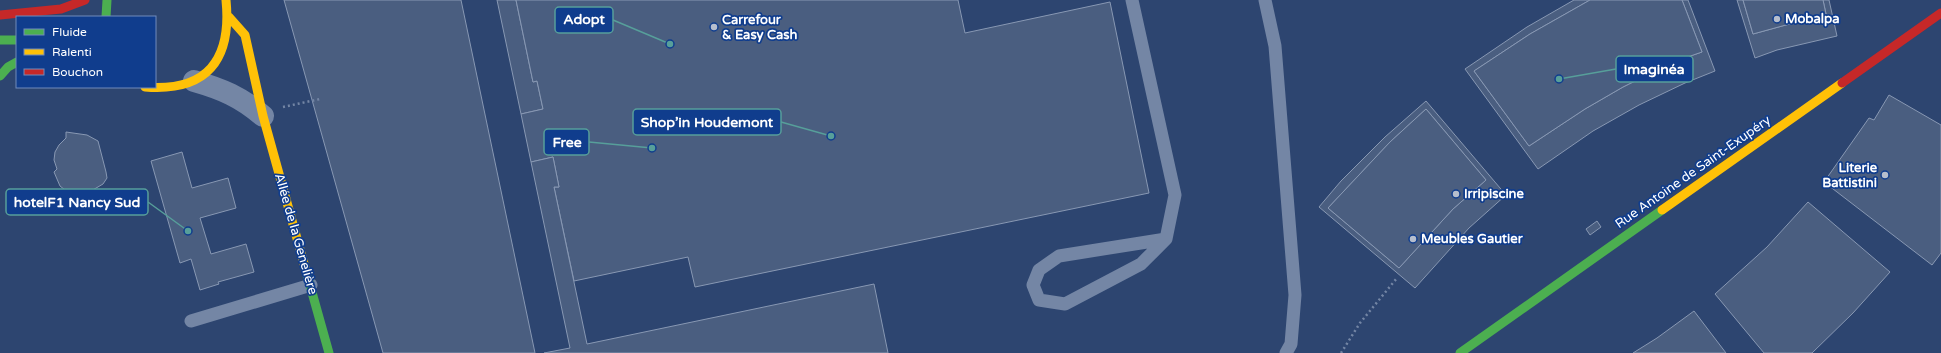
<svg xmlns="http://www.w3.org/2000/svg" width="1941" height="353" font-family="'Varela Round',sans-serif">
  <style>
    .building { fill: #4a5e80; stroke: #8898b3; fill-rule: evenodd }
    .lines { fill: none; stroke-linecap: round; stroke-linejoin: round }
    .path { stroke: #7486a5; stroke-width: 2.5; stroke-dasharray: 2 3; stroke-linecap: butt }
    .lane { stroke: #7486a5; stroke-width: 13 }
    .street { stroke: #7486a5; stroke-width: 22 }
    .fast { stroke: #4caf50; stroke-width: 9 }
    .slow { stroke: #ffc107; stroke-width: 9 }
    .jam { stroke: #c62828; stroke-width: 9 }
    .poi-dot { fill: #b6becd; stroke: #103d8d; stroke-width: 1.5 }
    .labels { text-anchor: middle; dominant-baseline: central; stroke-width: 3.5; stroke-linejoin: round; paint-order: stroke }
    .poi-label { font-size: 13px; font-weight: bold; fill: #fff; stroke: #103d8d; text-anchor: start }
    .street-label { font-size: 13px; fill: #fff; stroke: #103d8d }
    .leader { fill: none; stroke: #579f9a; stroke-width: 1.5 }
    .callout-dot { fill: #579f9a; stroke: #103d8d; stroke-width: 1.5 }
    .callout { fill: #103d8d; stroke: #579f9a; stroke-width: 1.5 }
    .callout-label { font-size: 14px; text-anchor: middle; font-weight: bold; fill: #fff }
  </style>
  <rect width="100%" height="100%" fill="#2d4570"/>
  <g class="building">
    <polygon points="284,0 461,0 535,353 383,353"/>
    <polygon points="497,0 516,0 533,82 537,81 543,109 521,114"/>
    <polygon points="516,0 958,0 965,33 1110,2 1149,193 695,287 688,257 574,281 554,187 559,187 553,157 531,162 521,114 543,109 537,81 533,82"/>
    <polygon points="1574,0 1590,0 1530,34 1474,71 1529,146 1585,109 1623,87 1673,62 1702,52 1682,0 1688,0 1715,71 1685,83 1639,105 1593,131 1538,169 1465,69 1527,27"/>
    <polygon points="1590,0 1682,0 1702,52 1673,62 1623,87 1585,109 1529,146 1474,71 1530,34"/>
    <polygon points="1737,0 1743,0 1753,34 1826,14 1823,0 1829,0 1837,36 1777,50 1755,58"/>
    <polygon points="1743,0 1823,0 1826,14 1753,34"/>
    <polygon points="1889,95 1941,125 1941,253 1932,265 1824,182 1869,118 1874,120"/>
    <path d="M1426 101 1506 195 1469 228 1415 288 1319 207 1341 181 1385 137ZM1426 109 1486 180 1453 209 1399 268 1328 208 1390 142Z"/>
    <polygon points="1426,109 1486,180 1453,209 1399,268 1328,208 1390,142"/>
    <polygon points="66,132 87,135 98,141 106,172 107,178 103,184 91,191 92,194 82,202 73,202 74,199 63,193 65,190 60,186 54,172 57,169 54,160 55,152 59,145 66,138"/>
    <polygon points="182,152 192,188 228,178 236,208 200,218 211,254 246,244 254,272 218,282 219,284 200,290 191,259 180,263 151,161"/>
    <polygon points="553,157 559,187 554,187 587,344 874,284 888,353 544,353 570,348 531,162"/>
    <polygon points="1808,202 1890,272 1853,313 1812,353 1764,353 1715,294 1767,247"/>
    <polygon points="1597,221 1601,227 1590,235 1586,229"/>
    <polygon points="1694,311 1726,353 1633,353 1657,338"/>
  </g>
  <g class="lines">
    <g class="path">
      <polyline points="283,107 320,99"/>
      <polyline points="1341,353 1360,323 1397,278"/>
    </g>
    <g class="lane">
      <polyline points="1132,0 1175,195 1166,239 1141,264 1065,304 1039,300 1033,285 1039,270 1059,256 1166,239"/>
      <polyline points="1265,0 1275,46 1295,295 1291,344 1286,353"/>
      <polyline points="191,321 311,285"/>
    </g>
    <path class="street" d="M194 81C222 89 241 97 263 116"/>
    <g class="fast">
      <polyline points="106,17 107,0"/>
      <polyline points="0,40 17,40"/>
      <polyline points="0,76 8,67 17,62"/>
      <polyline points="306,271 329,353"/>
      <polyline points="1460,353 1662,210"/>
    </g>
    <g class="slow">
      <polyline points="229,17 245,35 263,116 306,271"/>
      <path d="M145 87C207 92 232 60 226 0"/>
      <polyline points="1662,210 1842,83"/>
    </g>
    <g class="jam">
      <polyline points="0,15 61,9 85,0"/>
      <polyline points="1842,83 1941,13"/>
    </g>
  </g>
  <g class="poi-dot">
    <circle cx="1777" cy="19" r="4"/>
    <circle cx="714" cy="27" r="4"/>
    <circle cx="1885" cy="175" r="4"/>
    <circle cx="1456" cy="194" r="4"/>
    <circle cx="1413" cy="239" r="4"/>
  </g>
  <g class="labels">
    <g class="poi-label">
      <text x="1785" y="19">Mobalpa</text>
      <text x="722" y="20">Carrefour<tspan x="722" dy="15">&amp; Easy Cash</tspan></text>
      <text x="1877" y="168" text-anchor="end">Literie<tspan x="1877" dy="15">Battistini</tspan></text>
      <text x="1464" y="194">Irripiscine</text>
      <text x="1421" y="239">Meubles Gautier</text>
    </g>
    <g class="street-label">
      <text transform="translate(1693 172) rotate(-35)">Rue Antoine de Saint-Exupéry</text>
      <text transform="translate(296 234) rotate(74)">Allée de la Genelière</text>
    </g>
  </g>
  <path class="leader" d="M670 44L613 20M1559 79L1616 69M831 136L781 122M652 148L589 142M188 231L148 202"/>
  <g class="callout-dot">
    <circle cx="670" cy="44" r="4"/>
    <circle cx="1559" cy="79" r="4"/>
    <circle cx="831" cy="136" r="4"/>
    <circle cx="652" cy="148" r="4"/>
    <circle cx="188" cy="231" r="4"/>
  </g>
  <g class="callout">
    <rect x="555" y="7" width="58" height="26" rx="4"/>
    <rect x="1616" y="56" width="77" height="26" rx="4"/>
    <rect x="633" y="109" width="148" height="26" rx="4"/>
    <rect x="544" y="129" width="45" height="26" rx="4"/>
    <rect x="6" y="189" width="142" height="26" rx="4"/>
  </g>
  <g class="callout-label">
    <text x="584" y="24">Adopt</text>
    <text x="1654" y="74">Imaginéa</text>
    <text x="707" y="127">Shop’in Houdemont</text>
    <text x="567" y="147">Free</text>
    <text x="77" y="207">hotelF1 Nancy Sud</text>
  </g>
  <rect x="16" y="16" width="140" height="72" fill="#103d8d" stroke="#708bbb"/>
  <rect x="24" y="29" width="20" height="6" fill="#4caf50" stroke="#708bbb"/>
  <text x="52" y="36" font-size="12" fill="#ffffff">Fluide</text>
  <rect x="24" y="49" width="20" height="6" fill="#ffc107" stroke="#708bbb"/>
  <text x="52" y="56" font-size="12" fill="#ffffff">Ralenti</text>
  <rect x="24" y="69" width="20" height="6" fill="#c62828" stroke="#708bbb"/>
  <text x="52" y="76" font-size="12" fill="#ffffff">Bouchon</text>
</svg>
